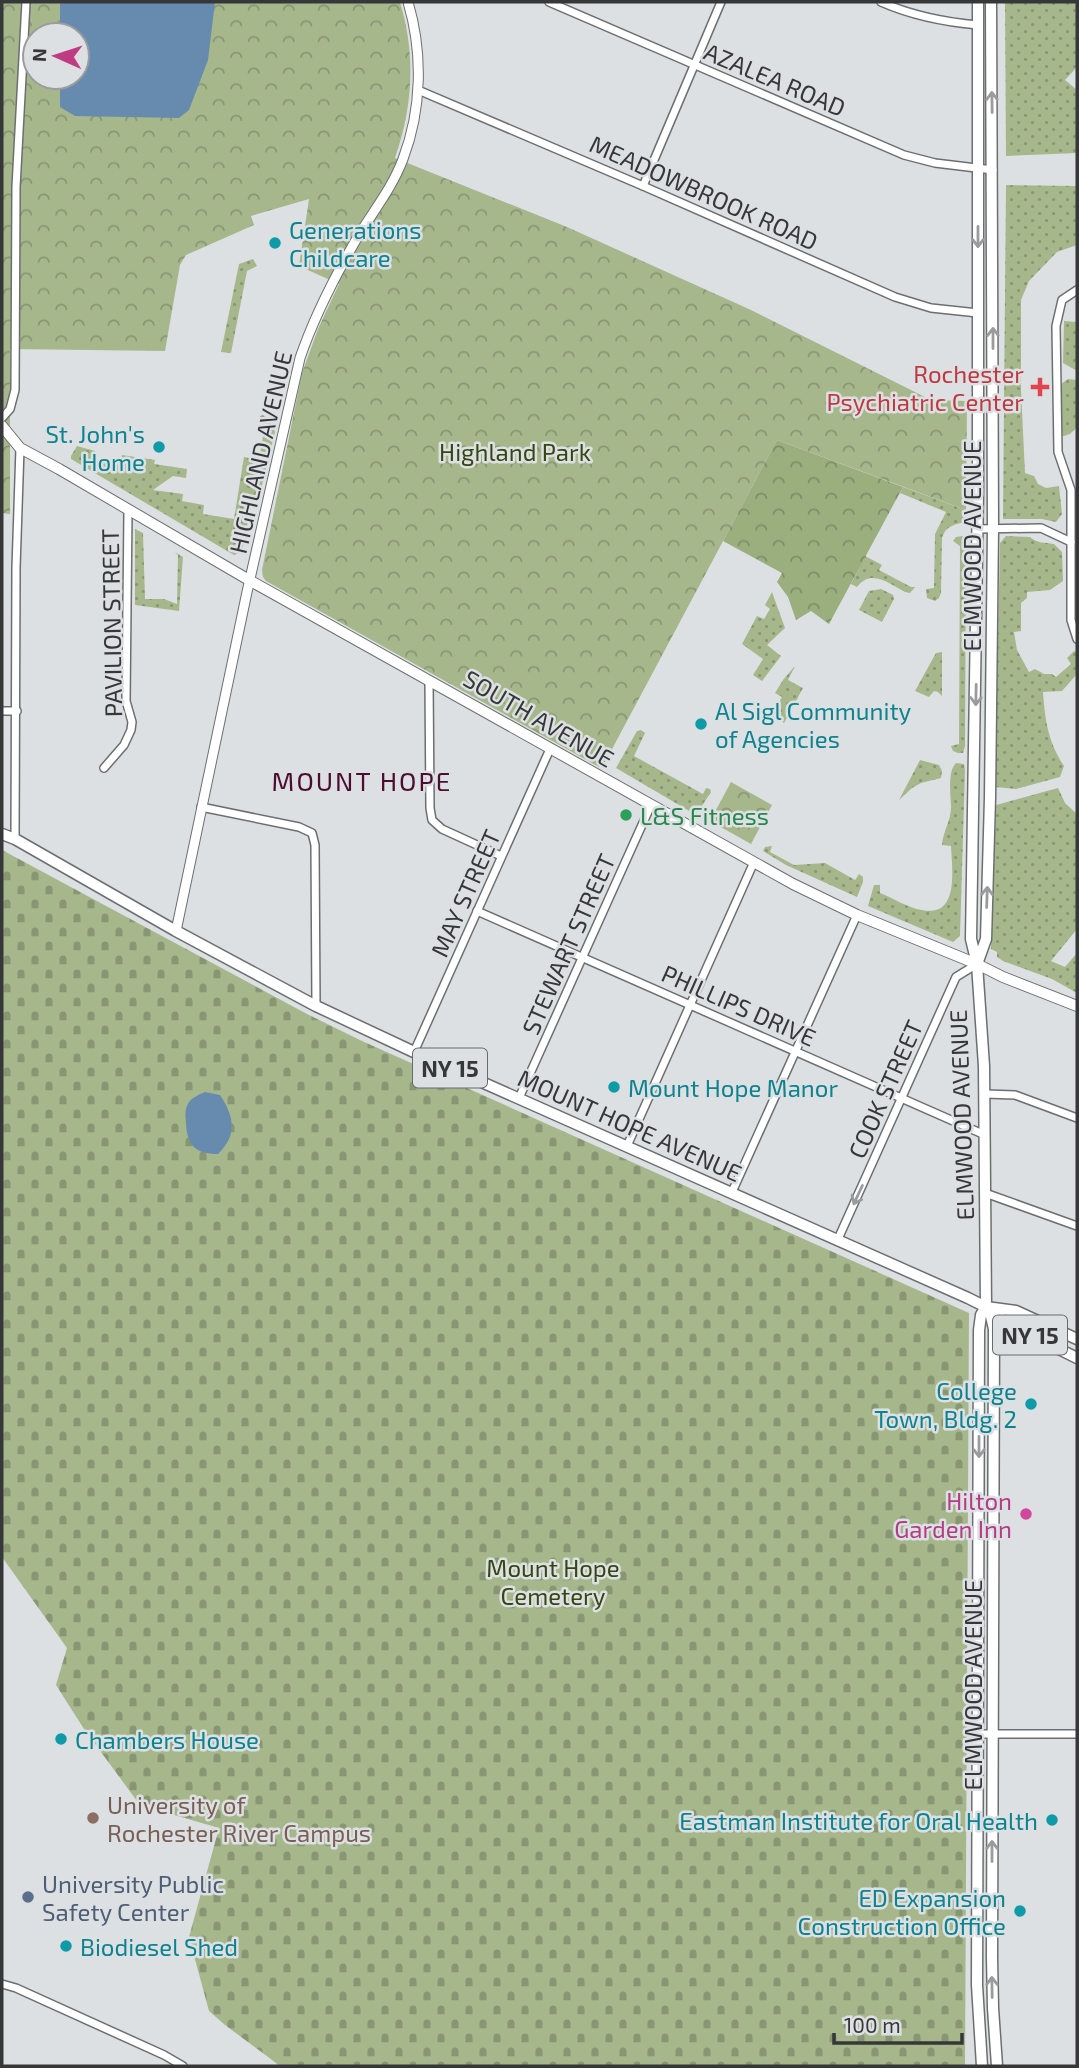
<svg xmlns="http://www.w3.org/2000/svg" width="1079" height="2068" font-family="'Exo 2',sans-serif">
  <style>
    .grass { fill: url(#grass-dots) }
    .forest { fill: url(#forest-crowns) }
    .cemetery { fill: url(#cemetery-stones) }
    .park { fill: url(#park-crowns); fill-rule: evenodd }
    .water { fill: #668baf }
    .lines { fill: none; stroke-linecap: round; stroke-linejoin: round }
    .minor-casing { stroke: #6c6f70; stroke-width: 10 }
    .tertiary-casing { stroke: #6c6f70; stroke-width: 11 }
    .secondary-casing { stroke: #6c6f70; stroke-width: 12 }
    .primary-casing { stroke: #6c6f70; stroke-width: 13 }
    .minor { stroke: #fff; stroke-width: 7 }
    .tertiary { stroke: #fff; stroke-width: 9 }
    .secondary { stroke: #fff; stroke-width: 10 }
    .primary { stroke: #fff; stroke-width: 10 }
    .oneway { stroke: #9a9b9c }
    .culture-dot { fill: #0f9aa8; stroke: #dde0e2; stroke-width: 2.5 }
    .health-dot { fill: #e0444e; stroke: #dde0e2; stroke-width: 2.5 }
    .leisure-dot { fill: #2e9e5b; stroke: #dde0e2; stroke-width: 2.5 }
    .hotel-dot { fill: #d1479c; stroke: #dde0e2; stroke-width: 2.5 }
    .education-dot { fill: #8d6e63; stroke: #dde0e2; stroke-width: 2.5 }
    .service-dot { fill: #5c6f8a; stroke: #dde0e2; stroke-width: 2.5 }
    .labels { text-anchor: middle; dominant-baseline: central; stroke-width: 5; stroke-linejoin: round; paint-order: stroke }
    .shield { fill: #dde0e2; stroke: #686a6b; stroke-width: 2 }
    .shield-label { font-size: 23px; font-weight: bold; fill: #363738 }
    .street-label { font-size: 24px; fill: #363738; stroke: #dde0e2 }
    .culture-label { font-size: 24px; fill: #0d838f; stroke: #dde0e2; text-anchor: start }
    .health-label { font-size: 24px; fill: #be3a42; stroke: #dde0e2; text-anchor: end }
    .park-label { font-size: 24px; fill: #354610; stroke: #dde0e2 }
    .leisure-label { font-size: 24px; fill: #27864d; stroke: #dde0e2; text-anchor: start }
    .hotel-label { font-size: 24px; fill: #b23c85; stroke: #dde0e2; text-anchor: end }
    .education-label { font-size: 24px; fill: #785e54; stroke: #dde0e2; text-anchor: start }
    .service-label { font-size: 24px; fill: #4e5e75; stroke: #dde0e2; text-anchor: start }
    .neighbourhood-label { font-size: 26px; letter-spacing: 2px; fill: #4c0d30; stroke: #dde0e2 }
  </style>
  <defs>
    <pattern id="grass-dots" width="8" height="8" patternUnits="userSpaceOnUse" patternTransform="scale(1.75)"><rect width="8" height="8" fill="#a6b78c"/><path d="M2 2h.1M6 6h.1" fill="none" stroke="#889673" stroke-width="1.8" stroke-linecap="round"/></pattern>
    <pattern id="forest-crowns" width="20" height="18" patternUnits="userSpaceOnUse" patternTransform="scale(1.75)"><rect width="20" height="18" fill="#9bae7e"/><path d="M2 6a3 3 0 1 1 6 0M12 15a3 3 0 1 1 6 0" fill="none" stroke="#7f8e68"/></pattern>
    <pattern id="cemetery-stones" width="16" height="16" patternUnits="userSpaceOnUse" patternTransform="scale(1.75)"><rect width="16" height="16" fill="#a6b78c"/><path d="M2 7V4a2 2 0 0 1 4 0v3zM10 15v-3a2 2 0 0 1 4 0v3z" fill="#889673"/></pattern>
    <pattern id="park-crowns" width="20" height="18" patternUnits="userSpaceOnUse" patternTransform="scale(1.75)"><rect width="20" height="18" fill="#a6b78c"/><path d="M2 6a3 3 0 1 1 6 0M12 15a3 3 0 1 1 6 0" fill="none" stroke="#889673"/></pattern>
  </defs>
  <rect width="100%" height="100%" fill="#dde0e2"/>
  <g class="grass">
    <polygon points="1005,2 1077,2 1077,67 1065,80 1077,90 1077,153 1006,156"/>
    <polygon points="1006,185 1077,186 1077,245 1057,252 1029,281 1021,300 1021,390 1025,473 1034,476 1038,484 1046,488 1059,486 1062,514 1056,522 1042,519 1003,519"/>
    <polygon points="253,259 257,266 247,271 231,353 221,352 239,264"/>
    <polygon points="1064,321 1077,322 1077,371 1063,363"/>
    <polygon points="1068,379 1077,380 1077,427 1070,434 1061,437 1061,384"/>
    <polygon points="263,415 271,421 275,432 258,501 252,501 242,552 234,555 71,459 71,456 77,446 95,451 94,459 120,465 122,455 155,460 154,464 187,469 186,478 173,476 153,490 183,494 182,501 204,505 203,514 234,519 244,457 259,460 265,424 259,422 260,416"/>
    <path d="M903 487 966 510 965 522C953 525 946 526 942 538L941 593 939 598 935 601 927 598 926 589 934 588 935 534 946 512 900 493Z"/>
    <polygon points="135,529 143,533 145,599 164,599 177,604 178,555 175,552 183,557 179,611 135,605"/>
    <polygon points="963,536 966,541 965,746 963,753 958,753 953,751 951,746 959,744 960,546 953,541 956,537"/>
    <path d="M1006 536 1030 537C1038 544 1044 542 1054 544L1062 552 1063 581 1050 590 1027 592V598L1021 603V631L1014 632 1017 650 1029 672 1035 669 1044 674H1052L1056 677 1071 664 1067 658 1074 651 1077 652V674L1062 691 1043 692C1045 720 1048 742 1064 766L1060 777 1016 789 995 787 1000 543Z"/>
    <path d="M865 556 882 565 879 570 911 587H915L910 593 905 592C889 584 872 568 857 587L851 584Z"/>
    <polygon points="881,589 893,595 894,599 882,622 859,610 869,591"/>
    <polygon points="772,592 785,628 767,645 781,656 762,681 753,675 763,659 742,644 757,616 764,619 770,609 765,605"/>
    <polygon points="942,652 942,696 938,692 934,691 929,697 915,691 936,653"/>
    <polygon points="795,666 788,680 803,688 784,723 777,718 774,720 771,717 782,697 775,693 783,680"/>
    <polygon points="641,730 645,733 634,756 703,794 706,788 710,789 711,792 696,815 616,768 637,731"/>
    <polygon points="920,760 939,765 942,771 941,778 921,783 912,788 899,800"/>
    <path d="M956 763 964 764 965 770 960 936 953 942 868 906 874 885H880V893C893 898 908 908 922 910 960 918 952 869 951 846L942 845C943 831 951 821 951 807 951 794 947 772 956 763Z"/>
    <polygon points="1058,788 1065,803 1077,814 1077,929 1051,961 1065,967 1077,953 1077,993 1052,979 1003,961 997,957 997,952 991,949 996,805"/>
    <polygon points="772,846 770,852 794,865 825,863 855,880 859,874 863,877 863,882 857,897 786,865 763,851 765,847"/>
  </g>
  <polygon class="forest" points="777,440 903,487 829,624 811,611 796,620 788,597 777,582 782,573 723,541"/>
  <polygon class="cemetery" points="2,850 307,1014 362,1041 969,1313 965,2066 280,2066 225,2025 209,2011 189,1937 219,1828 150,1808 137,1801 84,1729 56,1685 67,1648 2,1557"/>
  <g class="park">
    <path d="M2 2H400C416 55 413 106 395 158L567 227 751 310 931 400 967 401 966 510 777 440 603 766 599 767 266 581 263 577 262 570 302 373 318 329 339 284 299 266 309 199 251 216 254 225 186 255 180 265 165 351 10 349V514L2 513ZM35 35H77V77H35Z"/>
    <polygon points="731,782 772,805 751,844 710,821"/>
  </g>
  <g class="water">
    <polygon points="60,2 215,2 208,60 189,110 179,118 75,116 60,107 60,77 77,77 77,35 60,35"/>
    <path d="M205 1092 220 1095C234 1116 238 1135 218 1154 196 1154 187 1146 186 1123 186 1118 185 1110 187 1106 190 1098 198 1095 205 1092Z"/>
  </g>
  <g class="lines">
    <g class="minor-casing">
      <g id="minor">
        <polyline points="549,2 904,155 935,163 993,170"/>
        <path d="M881 2C913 16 943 22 978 25"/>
        <polyline points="418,90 643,186 895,297 931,308 978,313"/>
        <polyline points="643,186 721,2"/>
        <polyline points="1077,290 1062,300 1056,326 1058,452 1071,490 1071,620 1077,639"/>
        <polyline points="2,418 10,409 15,390 16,187 26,2"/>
        <polyline points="978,529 1041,528 1071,542"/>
        <polyline points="429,680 430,808 432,820 442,829 501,856"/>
        <polyline points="2,711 17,711"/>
        <polyline points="104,768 124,745 131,730 132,722 126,701 128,510"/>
        <polyline points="201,807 299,827 312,833 315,845 316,1006"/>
        <polyline points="15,839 16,568 20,448"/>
        <polyline points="477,911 985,1135"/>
        <polyline points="414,1052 550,749"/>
        <polyline points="985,1094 1015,1095 1077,1118"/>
        <polyline points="519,1098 651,805"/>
        <polyline points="627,1146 754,862"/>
        <polyline points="732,1192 857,915"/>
        <polyline points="985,1193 1077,1226"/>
        <polyline points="838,1239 956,977 977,964"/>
        <polyline points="978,1734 1077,1734"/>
        <polyline points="2,1984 16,1988 164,2055 183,2066"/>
      </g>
    </g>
    <g class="tertiary-casing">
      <path id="tertiary" d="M176 931 247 592 300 358C315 314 336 274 360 233 375 209 393 186 403 159 422 109 423 53 408 2"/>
    </g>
    <g class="secondary-casing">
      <polyline id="secondary" points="2,426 20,448 59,469 249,580 793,884 857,915 977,964 1003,977 1077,1006"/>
    </g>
    <g class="primary-casing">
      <g id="primary">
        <polyline points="978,2 978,491 971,939 977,964 984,1066 986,1307 981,1315 979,1330 977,1985 982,2066"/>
        <polyline points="2,834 15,839 176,931 316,1006 414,1052 968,1298 986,1307 1011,1325 1077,1358"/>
        <polyline points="977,964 986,939 990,798 993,528 991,2"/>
        <polyline points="986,1307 1016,1311 1077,1339"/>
        <polyline points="990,1312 994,1329 992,1957 993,2008 997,2066"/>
      </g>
    </g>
    <use href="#minor" class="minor"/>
    <use href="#tertiary" class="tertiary"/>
    <use href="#secondary" class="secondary"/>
    <use href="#primary" class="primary"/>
  </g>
  <defs><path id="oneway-shaft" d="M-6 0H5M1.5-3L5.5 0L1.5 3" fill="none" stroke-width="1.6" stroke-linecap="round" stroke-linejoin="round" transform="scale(1.75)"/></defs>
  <g class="oneway">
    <use href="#oneway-shaft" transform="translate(992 102) rotate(-91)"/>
    <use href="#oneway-shaft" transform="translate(978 237) rotate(90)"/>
    <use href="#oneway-shaft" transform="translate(993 338) rotate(-90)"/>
    <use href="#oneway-shaft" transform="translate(976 695) rotate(91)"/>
    <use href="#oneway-shaft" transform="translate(987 897) rotate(-88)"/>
    <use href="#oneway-shaft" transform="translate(858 1195) rotate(115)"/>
    <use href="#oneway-shaft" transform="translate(979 1447) rotate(90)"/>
    <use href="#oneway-shaft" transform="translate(992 1851) rotate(-90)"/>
    <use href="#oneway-shaft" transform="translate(992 1987) rotate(-91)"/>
  </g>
  <g class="culture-dot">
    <circle cx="275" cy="243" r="7"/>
    <circle cx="159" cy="447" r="7"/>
    <circle cx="701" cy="724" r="7"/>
    <circle cx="614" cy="1087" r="7"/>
    <circle cx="1031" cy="1404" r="7"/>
    <circle cx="61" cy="1739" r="7"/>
    <circle cx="1052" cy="1820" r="7"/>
    <circle cx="1020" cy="1911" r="7"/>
    <circle cx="66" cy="1946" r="7"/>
  </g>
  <path class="health-dot" d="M1036.5 376.5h7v7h7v7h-7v7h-7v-7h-7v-7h7z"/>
  <circle class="leisure-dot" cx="626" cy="815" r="7"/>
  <circle class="hotel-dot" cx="1026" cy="1514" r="7"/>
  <circle class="education-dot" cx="93" cy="1818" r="7"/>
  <circle class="service-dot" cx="28" cy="1897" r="7"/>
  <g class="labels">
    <g class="shield">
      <rect x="413" y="1048.5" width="74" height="39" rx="5"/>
      <rect x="993" y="1315.5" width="74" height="39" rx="5"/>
    </g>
    <g class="shield-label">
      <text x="450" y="1068">NY 15</text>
      <text x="1030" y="1335">NY 15</text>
    </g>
    <g class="street-label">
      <text transform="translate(775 79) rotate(23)">AZALEA ROAD</text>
      <text transform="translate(704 192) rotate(24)">MEADOWBROOK ROAD</text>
      <text transform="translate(260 452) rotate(-77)">HIGHLAND AVENUE</text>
      <text transform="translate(971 546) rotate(-90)">ELMWOOD AVENUE</text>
      <text transform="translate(111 623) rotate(-91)">PAVILION STREET</text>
      <text transform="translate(539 718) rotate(30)">SOUTH AVENUE</text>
      <text transform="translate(465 893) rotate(-66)">MAY STREET</text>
      <text transform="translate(568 944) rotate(-66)">STEWART STREET</text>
      <text transform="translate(739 1005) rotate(24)">PHILLIPS DRIVE</text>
      <text transform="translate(885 1089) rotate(-66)">COOK STREET</text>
      <text transform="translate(961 1115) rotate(-92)">ELMWOOD AVENUE</text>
      <text transform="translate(630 1125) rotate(24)">MOUNT HOPE AVENUE</text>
      <text transform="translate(972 1685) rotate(-90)">ELMWOOD AVENUE</text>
    </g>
    <g class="culture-label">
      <text x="289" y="229">Generations<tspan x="289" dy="28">Childcare</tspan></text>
      <text x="145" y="433" text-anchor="end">St. John's<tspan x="145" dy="28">Home</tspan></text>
      <text x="715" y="710">Al Sigl Community<tspan x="715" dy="28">of Agencies</tspan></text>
      <text x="628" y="1087">Mount Hope Manor</text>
      <text x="1017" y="1390" text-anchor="end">College<tspan x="1017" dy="28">Town, Bldg. 2</tspan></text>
      <text x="75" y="1739">Chambers House</text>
      <text x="1038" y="1820" text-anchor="end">Eastman Institute for Oral Health</text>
      <text x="1006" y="1897" text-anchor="end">ED Expansion<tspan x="1006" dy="28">Construction Office</tspan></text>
      <text x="80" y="1946">Biodiesel Shed</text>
    </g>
    <g class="health-label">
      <text x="1024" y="373">Rochester<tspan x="1024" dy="28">Psychiatric Center</tspan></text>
    </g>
    <g class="park-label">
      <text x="515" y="451">Highland Park</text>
      <text x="553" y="1567">Mount Hope<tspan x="553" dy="28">Cemetery</tspan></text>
    </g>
    <g class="leisure-label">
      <text x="640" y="815">L&amp;S Fitness</text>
    </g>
    <g class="hotel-label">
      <text x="1012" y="1500">Hilton<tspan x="1012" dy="28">Garden Inn</tspan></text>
    </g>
    <g class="education-label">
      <text x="107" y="1804">University of<tspan x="107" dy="28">Rochester River Campus</tspan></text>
    </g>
    <g class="service-label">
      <text x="42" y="1883">University Public<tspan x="42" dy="28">Safety Center</tspan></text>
    </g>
    <g class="neighbourhood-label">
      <text x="362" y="780">MOUNT HOPE</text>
    </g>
  </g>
  <rect width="1079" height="2068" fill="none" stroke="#363738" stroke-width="7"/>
  <g transform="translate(56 56) rotate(273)"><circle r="33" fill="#dde0e2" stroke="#9a9c9e" stroke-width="2"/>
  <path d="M0-5L12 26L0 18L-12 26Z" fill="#c03c82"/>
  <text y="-10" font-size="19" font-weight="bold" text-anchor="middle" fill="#363738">N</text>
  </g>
  <path d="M834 2033v10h128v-10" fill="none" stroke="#363738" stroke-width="3.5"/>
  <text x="844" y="2033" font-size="21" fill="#363738" stroke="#dde0e2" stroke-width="5" paint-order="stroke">100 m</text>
</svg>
